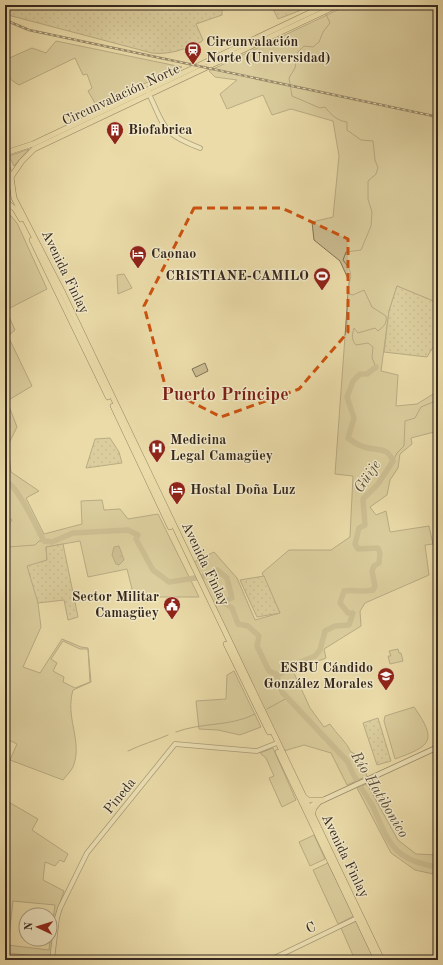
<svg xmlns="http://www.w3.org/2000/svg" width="443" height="965" font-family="'Old Standard TT',serif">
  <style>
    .green { fill: #cbbc91; stroke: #807258; fill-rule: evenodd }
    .garden { fill: url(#garden-dots); stroke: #807258 }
    .water { fill: url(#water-ripples); stroke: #7c6e55 }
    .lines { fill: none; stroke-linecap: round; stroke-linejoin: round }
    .stream { stroke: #7c6e55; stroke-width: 1 }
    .river { stroke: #ac9e79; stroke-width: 5.5 }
    .tertiary-casing { stroke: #625441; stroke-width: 5.5 }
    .secondary-casing { stroke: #35271f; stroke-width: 6 }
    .primary-casing { stroke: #35271f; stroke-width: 6 }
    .trunk-casing { stroke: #35271f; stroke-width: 6 }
    .tertiary { stroke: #f1e8c6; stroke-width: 4 }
    .secondary { stroke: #f1e8c6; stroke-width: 4.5 }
    .primary { stroke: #eadba8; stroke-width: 5 }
    .trunk { stroke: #eadba8; stroke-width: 5 }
    .rail-casing { stroke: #35271f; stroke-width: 2.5 }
    .rail { stroke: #f1e8c6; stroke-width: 1; stroke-dasharray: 3; stroke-linecap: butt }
    .marked { fill: none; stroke: #cd520f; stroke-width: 3; stroke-dasharray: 8 5; stroke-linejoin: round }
    .labels { text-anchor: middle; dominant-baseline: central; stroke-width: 3; stroke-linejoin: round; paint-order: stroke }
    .poi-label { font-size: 14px; font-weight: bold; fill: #35271f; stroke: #f1e8c6; text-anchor: start }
    .street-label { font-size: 14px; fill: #35271f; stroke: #f1e8c6 }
    .water-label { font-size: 15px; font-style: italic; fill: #594b3a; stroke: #f1e8c6 }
    .district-label { font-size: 18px; font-weight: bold; fill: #7a1f14; stroke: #f1e8c6 }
  </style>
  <defs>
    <pattern id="garden-dots" width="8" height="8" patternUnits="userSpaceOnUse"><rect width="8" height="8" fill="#cbbc91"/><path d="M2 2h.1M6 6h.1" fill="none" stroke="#a69976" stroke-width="1.8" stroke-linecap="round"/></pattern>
    <pattern id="water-ripples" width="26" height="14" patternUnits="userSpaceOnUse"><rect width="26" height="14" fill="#ac9e79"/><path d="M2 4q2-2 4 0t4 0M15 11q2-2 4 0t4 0" fill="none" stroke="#8d8163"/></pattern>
  </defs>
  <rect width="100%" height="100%" fill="#eadba8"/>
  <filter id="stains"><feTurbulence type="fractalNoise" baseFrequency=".005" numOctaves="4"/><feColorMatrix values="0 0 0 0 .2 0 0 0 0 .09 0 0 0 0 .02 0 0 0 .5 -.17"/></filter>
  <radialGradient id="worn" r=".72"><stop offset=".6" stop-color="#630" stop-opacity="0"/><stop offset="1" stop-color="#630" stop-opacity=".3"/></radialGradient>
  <g class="green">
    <path d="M348 5H438V303L397 286 389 311 381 371 398 375 396 406 417 404 438 391V411H437L438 431 411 438 412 444 400 454 398 468 390 480 387 495 370 507 376 515 386 511 390 532 429 526 433 544 425 545 429 575 365 603 360 611 361 626 324 649 326 658 293 671 310 708 324 727 330 724C337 735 346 741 351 752L355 754 363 766 367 776 347 785 331 753 304 745 284 751 285 749 284 750 194 562 214 552 237 578 255 620 280 613 262 573 289 550H331L350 537 353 476 335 474 349 281 340 261 314 240 312 222 333 217 339 156 333 121 291 109 272 115 263 95 227 109 220 94 237 80 215 77 209 71Z"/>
    <path d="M56 41 182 67 96 105 88 91 92 88 87 74 83 75 75 58 19 85C7 78 5 74 5 60L32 48 46 53Z"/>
    <polygon points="29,149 14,166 9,156"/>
    <path d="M5 209 17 223 47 289 6 310 15 330 8 336 32 386 7 401 17 427 8 445 11 472 39 491 26 498 44 534 82 524 81 501 102 500 104 510 120 509 128 519 158 514 199 597H134L127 569 88 577 80 541 46 547 47 560 38 603 41 627 23 667 40 673 62 639 81 647 88 648 91 682 73 690C65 717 82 740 74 764 73 769 67 775 63 780L10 760 17 744 5 738V529L12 520 5 515ZM63 641 80 649H88L90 682 75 688 63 682 64 677 53 671 57 663 51 659Z"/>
    <polygon points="124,274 132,288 118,294 117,275"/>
    <polygon points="205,363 208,371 196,377 192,369"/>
    <polygon points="398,649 399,653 401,653 403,661 390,664 388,656 391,656 389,651"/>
    <polygon points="234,671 261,727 240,735 218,730 199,729 196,701 226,699 227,675"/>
    <path d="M414 707C438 741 431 746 395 759L384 721 385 716Z"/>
    <polygon points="273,748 296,800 282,807 269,778 274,776 266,758 260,753"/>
    <polygon points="367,784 398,840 416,854 438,855 438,875 415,870 391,853 357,788"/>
    <path d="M5 800 38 819 32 830 68 854 64 862 60 860 55 866 45 862 43 880 64 891 55 917 51 958 9 953 8 960H5ZM13 901 55 905 49 950 8 945Z"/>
    <polygon points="314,835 325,859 310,866 299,842"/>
    <polygon points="328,863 354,916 338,924 313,870"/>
    <polygon points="356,921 375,960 355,960 341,928"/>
  </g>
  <g class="garden">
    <path d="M5 5H222V15L196 24 203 40 201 42C184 49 171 55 152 53L8 15 5 14Z"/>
    <polygon points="271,5 303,5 304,9 278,19"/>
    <polygon points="397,286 438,303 438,339 427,357 384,352 389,311"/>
    <polygon points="110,438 119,452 122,463 86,468 95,439"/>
    <polygon points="63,544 78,617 68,620 64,600 38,603 27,566 47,560 46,547"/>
    <polygon points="264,576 280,613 257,617 240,580"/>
    <polygon points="378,718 391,761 377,765 363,723"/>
  </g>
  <polygon class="water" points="119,546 124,560 119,565 116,564 112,555 114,547"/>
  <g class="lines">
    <g class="stream">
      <path d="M326 14 330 23 323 32 319 42 313 47 304 46 298 52 295 68 289 78 292 96 320 108 325 107C331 115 338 121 347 122V130L361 140 373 141 375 160 378 168 376 174 368 181V199L372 212 371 226 361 250 346 252 343 260C358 278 346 279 349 294L353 295 364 290 372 307 386 316C387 324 384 326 378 331L375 328 358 333 354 328C352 335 351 339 356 345L368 343 373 347 372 358 376 367"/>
      <polyline points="393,461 397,453 404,446 405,421 415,418 421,407 438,400"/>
      <polyline points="5,551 8,547 35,545 39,541 44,541"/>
      <polyline points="267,709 287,698"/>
      <path d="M176 732C202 722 230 727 255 714"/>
      <path d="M128 751C142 744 155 741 168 735"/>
    </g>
    <g class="river">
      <path d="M5 480C19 488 35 525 44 541L52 542 73 533 128 530 138 535 136 539 153 570 169 582 202 577 217 570 227 578 232 598 223 602 232 608 238 624 248 626 259 636 257 646 269 671 276 674 282 692 348 762C353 778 364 791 372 805 380 821 386 842 400 853 411 862 425 865 438 867"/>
      <path d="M277 676 293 665 315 656 320 650 325 631 335 626 349 625 353 613H348L340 603 344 591C353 589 361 593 373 590L375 586 372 571 374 566 379 563 380 553 378 548 358 549 355 544 359 528 365 525 363 499 378 484 393 461C387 446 377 451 364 447 358 445 353 442 348 438L354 418 347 397 353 381 360 374H367L376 367"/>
    </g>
    <g class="tertiary-casing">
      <g id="tertiary">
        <path d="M148 92C165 126 160 133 200 148"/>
        <polyline points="52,960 57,918 60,908 87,853 175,744 257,751 277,743"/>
        <polyline points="270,960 359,917"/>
      </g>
    </g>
    <g class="secondary-casing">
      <polyline id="secondary" points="306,808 438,747"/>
    </g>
    <g class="primary-casing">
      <g id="primary">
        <polyline points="11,177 14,198 63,293 382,960"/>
        <polyline points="5,201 15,209 21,219"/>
        <polyline points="32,240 108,397"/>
        <polyline points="113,406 170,527"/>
        <polyline points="226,644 269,732"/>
        <polyline points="278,752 377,960"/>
        <polyline points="303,796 308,800 323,800"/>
        <polyline points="312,815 314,808 319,802"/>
      </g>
    </g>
    <g class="trunk-casing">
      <g id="trunk">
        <polyline points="5,153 33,144 326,5"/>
        <polyline points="5,163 11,177 5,191"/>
        <polyline points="11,177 22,161 34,149 338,5"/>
      </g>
    </g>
    <use href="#tertiary" class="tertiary"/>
    <use href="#secondary" class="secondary"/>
    <use href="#primary" class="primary"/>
    <use href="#trunk" class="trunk"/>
    <g class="rail-casing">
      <polyline id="rail" points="5,20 29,30 438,117"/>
    </g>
    <use href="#rail" class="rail"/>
  </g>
  <path d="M0 0H443V965H0ZM194 208H282L348 239V332L299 389 221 417 166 389 144 306Z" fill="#eadba8" fill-opacity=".55" fill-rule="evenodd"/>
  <path class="marked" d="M194 208H282L348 239V332L299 389 221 417 166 389 144 306Z"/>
  <defs>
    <g id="station-pin" transform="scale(0.9)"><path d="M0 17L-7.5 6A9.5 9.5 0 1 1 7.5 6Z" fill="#8f2418" stroke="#f1e8c6"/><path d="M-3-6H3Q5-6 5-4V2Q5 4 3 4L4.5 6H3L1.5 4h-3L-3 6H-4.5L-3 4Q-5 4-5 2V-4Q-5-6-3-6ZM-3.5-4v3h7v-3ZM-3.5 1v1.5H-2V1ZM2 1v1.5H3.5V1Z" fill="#fff"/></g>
    <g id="building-pin" transform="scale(0.9)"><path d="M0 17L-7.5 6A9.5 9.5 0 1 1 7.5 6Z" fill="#8f2418" stroke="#f1e8c6"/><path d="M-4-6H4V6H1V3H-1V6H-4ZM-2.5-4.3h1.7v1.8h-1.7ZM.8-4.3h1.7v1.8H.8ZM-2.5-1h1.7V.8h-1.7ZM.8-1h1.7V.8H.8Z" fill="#fff"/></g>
    <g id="hotel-pin" transform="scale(0.9)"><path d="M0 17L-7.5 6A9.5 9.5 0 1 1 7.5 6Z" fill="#8f2418" stroke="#f1e8c6"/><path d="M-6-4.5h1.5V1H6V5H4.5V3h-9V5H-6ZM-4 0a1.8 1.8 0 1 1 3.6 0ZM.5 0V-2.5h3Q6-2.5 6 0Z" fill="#fff"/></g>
    <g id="stadium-pin" transform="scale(0.9)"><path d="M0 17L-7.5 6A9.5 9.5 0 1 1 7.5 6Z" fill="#8f2418" stroke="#f1e8c6"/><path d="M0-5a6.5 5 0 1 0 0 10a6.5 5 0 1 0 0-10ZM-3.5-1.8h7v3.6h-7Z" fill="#fff"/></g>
    <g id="hospital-pin" transform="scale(0.9)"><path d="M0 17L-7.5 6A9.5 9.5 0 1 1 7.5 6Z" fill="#8f2418" stroke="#f1e8c6"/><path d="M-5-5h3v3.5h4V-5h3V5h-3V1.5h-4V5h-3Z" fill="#fff"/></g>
    <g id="civic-pin" transform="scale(0.9)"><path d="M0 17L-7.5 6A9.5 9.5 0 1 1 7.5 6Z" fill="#8f2418" stroke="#f1e8c6"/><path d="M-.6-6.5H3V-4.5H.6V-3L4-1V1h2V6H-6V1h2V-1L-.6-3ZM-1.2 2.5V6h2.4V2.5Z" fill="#fff"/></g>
    <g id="school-pin" transform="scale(0.9)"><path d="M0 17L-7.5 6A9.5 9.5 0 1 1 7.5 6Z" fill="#8f2418" stroke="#f1e8c6"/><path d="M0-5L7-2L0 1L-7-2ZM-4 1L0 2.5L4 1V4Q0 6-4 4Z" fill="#fff"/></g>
  </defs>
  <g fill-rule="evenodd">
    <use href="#station-pin" x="193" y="50"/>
    <use href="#building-pin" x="115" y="130"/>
    <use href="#hotel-pin" x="138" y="254"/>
    <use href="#stadium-pin" x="322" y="276"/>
    <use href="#hospital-pin" x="157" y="448"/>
    <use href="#hotel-pin" x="177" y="490"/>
    <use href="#civic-pin" x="172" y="605"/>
    <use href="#school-pin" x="386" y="676"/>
  </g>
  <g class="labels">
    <g class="poi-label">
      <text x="206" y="42">Circunvalación<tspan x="206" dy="16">Norte (Universidad)</tspan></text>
      <text x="128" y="130">Biofabrica</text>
      <text x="151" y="254">Caonao</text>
      <text x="309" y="276" text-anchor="end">CRISTIANE-CAMILO</text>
      <text x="170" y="440">Medicina<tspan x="170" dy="16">Legal Camagüey</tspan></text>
      <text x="190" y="490">Hostal Doña Luz</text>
      <text x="159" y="597" text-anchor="end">Sector Militar<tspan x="159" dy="16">Camagüey</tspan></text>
      <text x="373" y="668" text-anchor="end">ESBU Cándido<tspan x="373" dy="16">González Morales</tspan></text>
    </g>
    <g class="street-label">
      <text transform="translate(121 95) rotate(-25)">Circunvalación Norte</text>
      <text transform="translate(65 272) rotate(64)">Avenida Finlay</text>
      <text transform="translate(205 564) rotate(64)">Avenida Finlay</text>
      <text transform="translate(120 796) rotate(-51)">Pineda</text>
      <text transform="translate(345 856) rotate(64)">Avenida Finlay</text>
      <text transform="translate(311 928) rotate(-25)">C</text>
    </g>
    <g class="water-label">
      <text transform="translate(368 477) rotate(-56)">Güije</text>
      <text transform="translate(379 795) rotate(59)">Río Hatibonico</text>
    </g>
    <g class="district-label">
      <text x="225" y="395">Puerto Príncipe</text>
    </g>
  </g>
  <rect width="443" height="965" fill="none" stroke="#eadba8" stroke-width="20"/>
  <rect x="6" y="6" width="431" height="953" fill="none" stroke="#35271f" stroke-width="2"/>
  <rect x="10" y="10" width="423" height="945" fill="none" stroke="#35271f"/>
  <g transform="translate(38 927) rotate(274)"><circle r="19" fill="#f1e8c6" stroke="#a69b83"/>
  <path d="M0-3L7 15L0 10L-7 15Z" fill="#8f2418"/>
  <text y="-6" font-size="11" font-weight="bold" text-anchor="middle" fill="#35271f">N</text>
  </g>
  <rect width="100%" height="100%" filter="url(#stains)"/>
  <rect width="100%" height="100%" fill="url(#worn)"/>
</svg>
